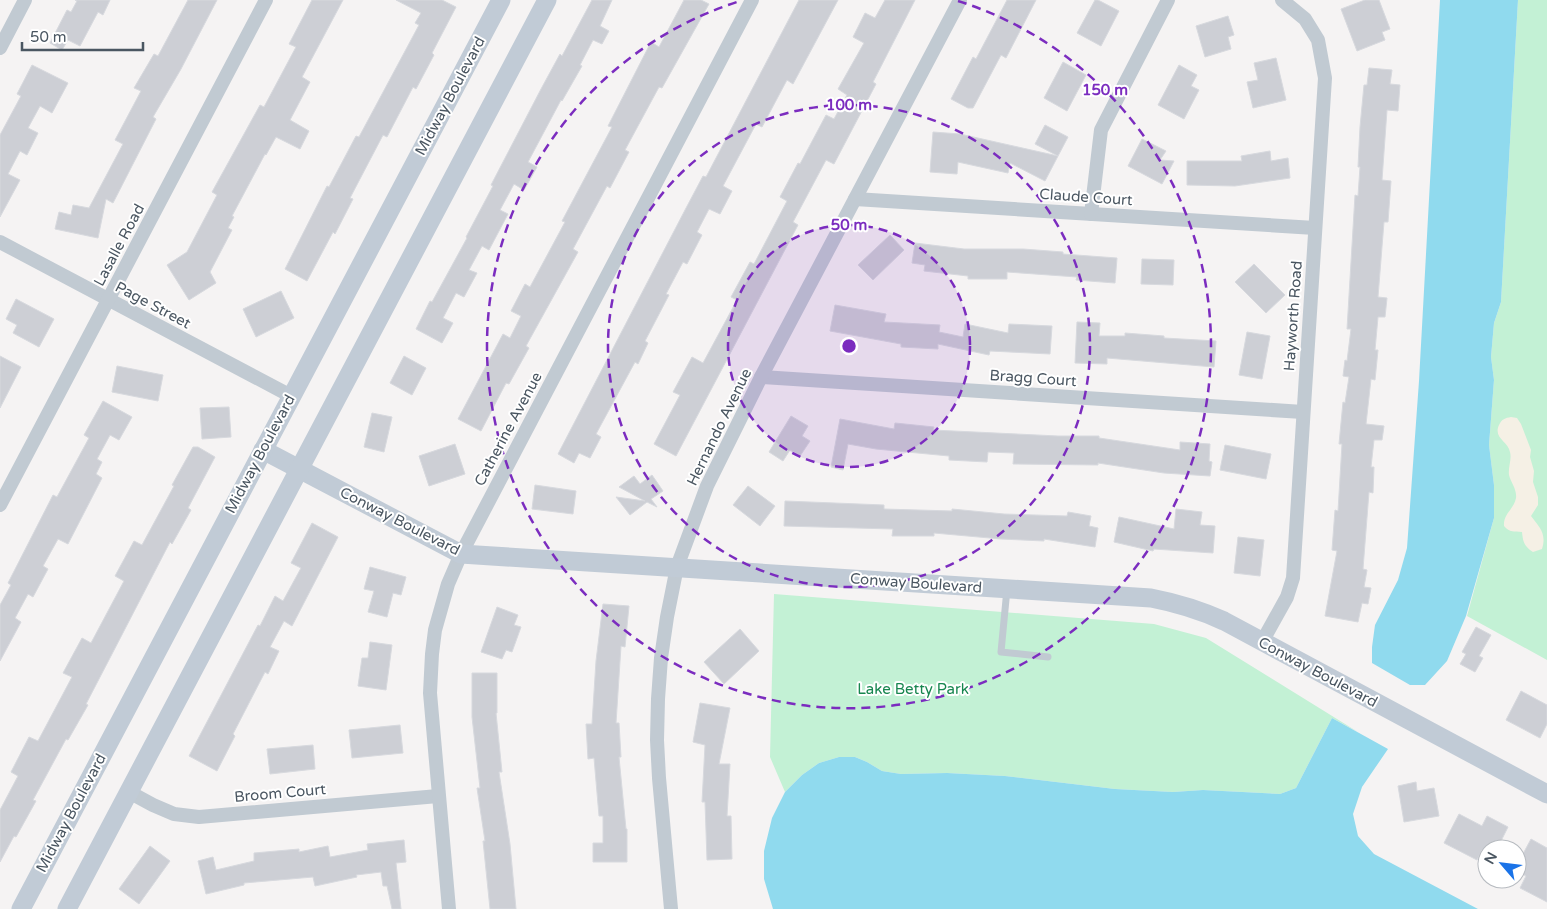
<svg xmlns="http://www.w3.org/2000/svg" width="1547" height="909" font-family="'Varela Round',sans-serif">
  <style>
    .green { fill: #c3f1d5 }
    .sand { fill: #f5f0e5 }
    .water { fill: #90daee }
    .building { fill: #cdcfd5; stroke: #d7d9de }
    .lines { fill: none; stroke-linecap: round; stroke-linejoin: round }
    .lane { stroke: #c1cad2; stroke-width: 7 }
    .street { stroke: #c1cad2; stroke-width: 14 }
    .secondary { stroke: #c1cbd6; stroke-width: 19 }
    .ring { fill: none; stroke: #7b2cbf; stroke-width: 2.5; stroke-dasharray: 9 6 }
    .labels { text-anchor: middle; dominant-baseline: central; stroke-width: 4; stroke-linejoin: round; paint-order: stroke }
    .street-label { font-size: 15px; fill: #4a5661; stroke: #fff }
    .park-label { font-size: 15px; fill: #17864f; stroke: #fff }
    .centre { fill: #7b2cbf; stroke: #fff; stroke-width: 2.5 }
    .ring-label { font-size: 15px; text-anchor: middle; font-weight: bold; fill: #7b2cbf; stroke: #fff; stroke-width: 4; stroke-linejoin: round; paint-order: stroke }
  </style>
  <rect width="100%" height="100%" fill="#f5f3f3"/>
  <g class="green">
    <polygon points="1518,0 1547,0 1547,660 1467,616 1494,518 1494,485 1489,445 1494,380 1491,357 1494,323 1501,302"/>
    <polygon points="774,594 1154,624 1206,638 1358,732 1332,718 1296,788 1280,794 1203,790 1173,792 1115,789 1005,776 947,773 901,774 882,771 867,762 855,757 839,757 819,763 802,775 785,792 770,757"/>
  </g>
  <path class="sand" d="M1511 417 1517 418 1521 424 1531 450 1530 457 1534 471 1533 482 1538 497V505L1531 516C1539 527 1547 533 1542 549L1533 552C1524 546 1523 542 1522 532 1514 531 1510 533 1504 526 1503 514 1514 509 1516 498 1517 489 1511 483 1509 475 1508 467 1512 459 1510 452 1508 441 1493 438 1499 425 1502 419 1505 418 1511 417Z"/>
  <g class="water">
    <polygon points="1440,0 1518,0 1501,302 1494,323 1491,357 1494,380 1489,445 1494,485 1494,518 1466,616 1447,661 1425,685 1410,685 1372,663 1372,647 1375,625 1398,580 1407,548 1419,381"/>
    <polygon points="1332,718 1388,749 1362,787 1353,814 1358,836 1374,854 1478,909 773,909 764,879 764,851 772,818 785,792 802,775 819,763 839,757 855,757 867,762 882,771 901,774 947,773 1005,776 1115,789 1173,792 1203,790 1280,794 1296,788"/>
  </g>
  <g class="building">
    <polygon points="75,0 110,0 103,15 98,12 80,46 68,40 62,50 50,43 67,10 71,12 77,1"/>
    <polygon points="188,0 217,0 181,69 153,117 156,119 113,203 106,199 98,238 55,229 59,212 71,215 73,205 89,208 123,144 115,140 141,91 134,88 154,54 158,56"/>
    <polygon points="312,0 343,0 302,77 310,82 290,120 309,131 300,149 276,137 266,155 265,154 232,216 234,217 228,228 232,230 210,272 216,283 189,300 167,265 187,252 217,195 212,192 260,105 264,107 296,47 289,44"/>
    <polygon points="396,0 442,0 456,7 432,53 434,55 416,89 413,87 387,137 383,135 350,198 353,199 335,234 333,232 307,281 285,269 327,186 329,187 356,136 359,137 419,25 415,23 421,13"/>
    <polygon points="592,0 612,0 600,26 609,31 602,44 593,40 580,65 582,66 562,101 561,100 528,162 537,167 524,190 514,184 500,210 508,214 489,250 482,246 469,270 477,273 464,297 456,293 443,318 453,323 442,343 416,329 430,301 432,302 467,238 466,237 493,186 491,185 541,89 560,54 562,56"/>
    <polygon points="684,0 701,0 709,4 662,88 659,87 625,150 629,152 610,188 607,186 573,249 578,252 526,346 529,348 509,384 506,383 481,431 458,419 503,334 510,338 521,316 511,311 525,284 530,287 565,222 562,221 612,127 608,126 651,42 659,47"/>
    <polygon points="799,0 838,0 793,84 787,80 762,127 756,124 723,186 732,191 720,214 709,209 697,232 702,235 687,264 683,262 666,294 669,295 645,341 648,343 638,364 635,362 596,434 601,437 590,458 579,453 574,463 558,454 685,210 703,176 706,177"/>
    <polygon points="885,0 915,0 873,82 876,84 834,164 826,160 793,222 798,225 676,456 654,444 680,395 673,392 692,357 703,363 737,300 731,297 750,262 754,264 787,201 780,197 798,163 800,164 826,115 834,119 847,95 838,89 864,43 853,37 865,13 875,18"/>
    <polygon points="1007,0 1036,0 1006,58 1001,55 973,108 968,108 951,99 973,57 976,59"/>
    <polygon points="1095,0 1098,0 1119,11 1101,46 1077,33"/>
    <polygon points="1365,0 1379,0 1390,29 1382,32 1385,40 1357,51 1341,9"/>
    <polygon points="1228,16 1234,35 1228,37 1231,49 1205,57 1196,26"/>
    <polygon points="1276,58 1286,100 1253,108 1247,82 1258,80 1254,63"/>
    <polygon points="1063,62 1086,75 1067,111 1044,98"/>
    <polygon points="32,65 68,83 52,113 40,106 28,128 38,133 27,155 20,151 8,174 20,180 0,217 0,135 21,96 17,94"/>
    <polygon points="1179,65 1197,75 1191,86 1199,90 1184,119 1158,105"/>
    <polygon points="1369,68 1392,70 1390,84 1400,85 1398,111 1387,110 1382,180 1391,181 1388,222 1384,222 1378,297 1387,298 1385,317 1378,317 1375,350 1378,350 1375,380 1371,379 1366,424 1384,426 1382,440 1374,440 1371,467 1374,467 1373,493 1369,492 1363,569 1367,570 1364,587 1371,588 1368,604 1362,603 1358,622 1325,616 1337,551 1332,550 1335,510 1338,511 1342,444 1339,444 1343,402 1345,403 1349,377 1343,376 1345,360 1347,361 1351,329 1347,329 1355,195 1358,196 1360,167 1358,167 1360,127 1364,85 1367,85"/>
    <polygon points="1045,125 1068,137 1058,156 1035,144"/>
    <polygon points="933,132 960,134 1058,156 1045,181 1010,163 1008,173 958,162 957,174 930,172"/>
    <polygon points="1142,139 1166,151 1160,160 1174,161 1162,184 1128,166"/>
    <polygon points="1270,151 1271,161 1288,158 1290,178 1235,186 1187,185 1187,161 1242,161 1241,156"/>
    <polygon points="890,235 904,250 873,280 858,265"/>
    <polygon points="915,243 964,249 1023,249 1063,252 1063,254 1117,258 1115,283 1076,280 1077,277 1007,272 1007,279 968,279 968,276 924,271 925,265 912,263"/>
    <polygon points="1142,259 1174,260 1173,285 1141,284"/>
    <polygon points="1254,264 1285,295 1266,313 1235,282"/>
    <polygon points="281,291 294,318 256,337 243,309"/>
    <polygon points="16,299 54,319 39,347 13,333 17,325 6,319"/>
    <polygon points="835,305 886,314 884,322 940,325 939,332 963,337 965,324 1008,333 1009,324 1052,326 1050,354 990,351 989,355 938,344 938,349 901,347 901,344 830,331"/>
    <polygon points="1077,322 1100,323 1099,336 1125,336 1125,333 1164,336 1164,338 1216,341 1214,367 1107,358 1107,364 1075,363"/>
    <polygon points="1247,332 1270,336 1262,379 1239,375"/>
    <polygon points="0,356 21,367 0,408"/>
    <polygon points="404,356 426,368 412,395 390,383"/>
    <polygon points="117,366 163,375 158,401 112,392"/>
    <polygon points="103,401 132,417 119,440 110,435 97,459 102,462 96,474 102,478 68,544 58,539 43,566 48,569 33,597 28,594 15,618 21,622 0,661 0,605 11,585 8,583 53,495 57,497 89,438 84,435"/>
    <polygon points="229,407 231,437 202,439 200,408"/>
    <polygon points="372,413 392,417 384,452 364,447"/>
    <polygon points="791,416 808,426 802,436 810,441 800,456 790,450 783,461 769,452"/>
    <polygon points="840,419 894,429 895,423 934,427 933,430 1058,436 1099,436 1099,438 1180,450 1180,442 1210,444 1209,461 1212,462 1210,476 1164,473 1098,463 1098,465 1013,464 1014,453 988,452 987,462 949,460 949,456 876,449 848,444 843,470 831,467"/>
    <polygon points="455,444 465,474 429,486 419,456"/>
    <polygon points="1225,445 1271,454 1266,479 1220,470"/>
    <polygon points="193,447 198,447 215,457 188,508 191,510 172,544 170,542 112,654 86,704 88,705 68,740 66,739 33,800 36,801 16,837 14,836 0,862 0,810 18,776 11,772 29,737 38,741 72,677 63,673 82,638 91,643 124,581 115,576 134,541 142,545 174,486 172,485"/>
    <polygon points="652,475 663,491 651,499 657,507 647,502 630,515 616,497 645,501 619,487 634,476 640,484"/>
    <polygon points="535,485 576,491 573,514 532,509"/>
    <polygon points="748,486 775,506 760,526 733,505"/>
    <polygon points="785,501 884,505 884,509 952,511 952,509 1004,514 1067,516 1068,512 1091,516 1089,526 1098,528 1095,547 1044,539 1044,541 1001,539 934,533 934,536 892,536 893,529 784,526"/>
    <polygon points="1176,509 1202,512 1200,525 1215,526 1213,553 1154,549 1153,551 1114,542 1119,517 1174,529"/>
    <polygon points="312,523 338,537 292,626 284,621 270,647 279,651 268,674 265,672 233,734 235,736 217,771 189,756 258,625 260,626 275,596 283,601 301,568 291,563"/>
    <polygon points="1238,537 1264,540 1260,576 1234,573"/>
    <polygon points="370,567 406,577 401,595 393,593 387,617 368,612 374,591 364,589"/>
    <polygon points="603,604 629,606 625,647 621,646 616,723 619,723 621,757 619,757 626,829 627,829 627,862 593,862 593,843 603,843 603,816 599,816 594,758 588,759 586,724 592,724 596,661"/>
    <polygon points="497,607 518,615 514,625 521,627 512,652 506,650 502,659 481,652"/>
    <polygon points="1476,627 1491,635 1479,656 1483,658 1475,672 1460,664 1466,654 1462,652"/>
    <polygon points="740,629 759,651 724,684 704,662"/>
    <polygon points="370,642 392,645 386,690 358,686 362,658 368,658"/>
    <polygon points="472,673 497,673 497,713 496,713 502,772 499,772 510,844 516,909 490,909 483,841 485,841 477,788 480,788 472,717"/>
    <polygon points="1521,691 1547,705 1547,724 1540,738 1506,720"/>
    <polygon points="700,703 730,708 719,764 730,764 727,816 731,816 732,859 707,860 705,802 702,802 705,745 693,742"/>
    <polygon points="400,725 403,753 352,758 349,730"/>
    <polygon points="313,745 315,769 270,774 267,749"/>
    <polygon points="1416,782 1417,791 1434,788 1439,816 1404,822 1398,786"/>
    <polygon points="1459,814 1482,826 1487,816 1508,827 1497,849 1487,849 1487,853 1482,850 1477,860 1444,843"/>
    <polygon points="1531,839 1547,848 1547,902 1520,888 1526,876 1517,871 1517,865"/>
    <polygon points="404,840 406,862 396,863 401,909 392,909 387,886 383,886 381,872 356,875 357,877 315,886 313,877 244,883 244,885 206,894 198,861 213,857 216,870 254,861 254,853 299,849 299,852 328,846 330,857 368,850 367,844"/>
    <polygon points="150,846 170,861 139,904 119,889"/>
  </g>
  <g class="lines">
    <polyline class="lane" points="1007,589 1001,652 1048,657"/>
    <g class="street">
      <polyline points="0,48 25,0"/>
      <polyline points="855,199 1315,228"/>
      <polyline points="1091,214 1101,130 1168,0"/>
      <polyline points="0,242 291,396"/>
      <polyline points="761,377 1303,412"/>
      <polyline points="0,505 266,0"/>
      <polyline points="1262,642 1287,597 1293,578 1325,78 1318,40 1305,19 1282,0"/>
      <polyline points="129,792 153,805 174,814 199,817 438,796"/>
      <polyline points="449,909 430,693 432,654 435,630 448,584 461,554 752,0"/>
      <polyline points="671,909 659,778 657,740 658,699 661,658 667,617 677,567 707,486 761,377 960,0"/>
    </g>
    <g class="secondary">
      <path d="M263 450 461 554 1151 598C1177 603 1200 610 1224 621L1547 794"/>
      <polyline points="21,909 501,0"/>
      <polyline points="67,909 547,0"/>
    </g>
  </g>
  <circle cx="849" cy="346" r="121" fill="#7b2cbf" fill-opacity=".12"/>
  <g class="ring">
    <circle cx="849" cy="346" r="121"/>
    <circle cx="849" cy="346" r="241"/>
    <path d="M958 1A362 362 0 1 1 740 1"/>
  </g>
  <g class="labels">
    <g class="street-label">
      <text transform="translate(450 96) rotate(-62)">Midway Boulevard</text>
      <text transform="translate(1086 197) rotate(4)">Claude Court</text>
      <text transform="translate(119 245) rotate(-62)">Lasalle Road</text>
      <text transform="translate(153 305) rotate(28)">Page Street</text>
      <text transform="translate(1293 316) rotate(-86)">Hayworth Road</text>
      <text transform="translate(1033 378) rotate(4)">Bragg Court</text>
      <text transform="translate(719 427) rotate(-64)">Hernando Avenue</text>
      <text transform="translate(508 429) rotate(-62)">Catherine Avenue</text>
      <text transform="translate(260 454) rotate(-62)">Midway Boulevard</text>
      <text transform="translate(400 521) rotate(27)">Conway Boulevard</text>
      <text transform="translate(916 583) rotate(4)">Conway Boulevard</text>
      <text transform="translate(1318 672) rotate(28)">Conway Boulevard</text>
      <text transform="translate(280 793) rotate(-5)">Broom Court</text>
      <text transform="translate(71 813) rotate(-62)">Midway Boulevard</text>
    </g>
    <g class="park-label">
      <text x="913" y="689">Lake Betty Park</text>
    </g>
  </g>
  <circle cx="849" cy="346" r="8" class="centre"/>
  <g class="ring-label">
    <text x="1105" y="95">150 m</text>
    <text x="849" y="110">100 m</text>
    <text x="849" y="230">50 m</text>
  </g>
  <g transform="translate(1502 864) rotate(298)"><circle r="24" fill="#ffffff" stroke="#b7bbc0"/>
  <path d="M0-4L9 19L0 12L-9 19Z" fill="#1a73e8"/>
  <text y="-8" font-size="14" font-weight="bold" text-anchor="middle" fill="#4a5661">N</text>
  </g>
  <path d="M22 42v8h121v-8" fill="none" stroke="#4a5661" stroke-width="2.5"/>
  <text x="30" y="42" font-size="15" fill="#4a5661" stroke="#ffffff" stroke-width="4" paint-order="stroke">50 m</text>
</svg>
